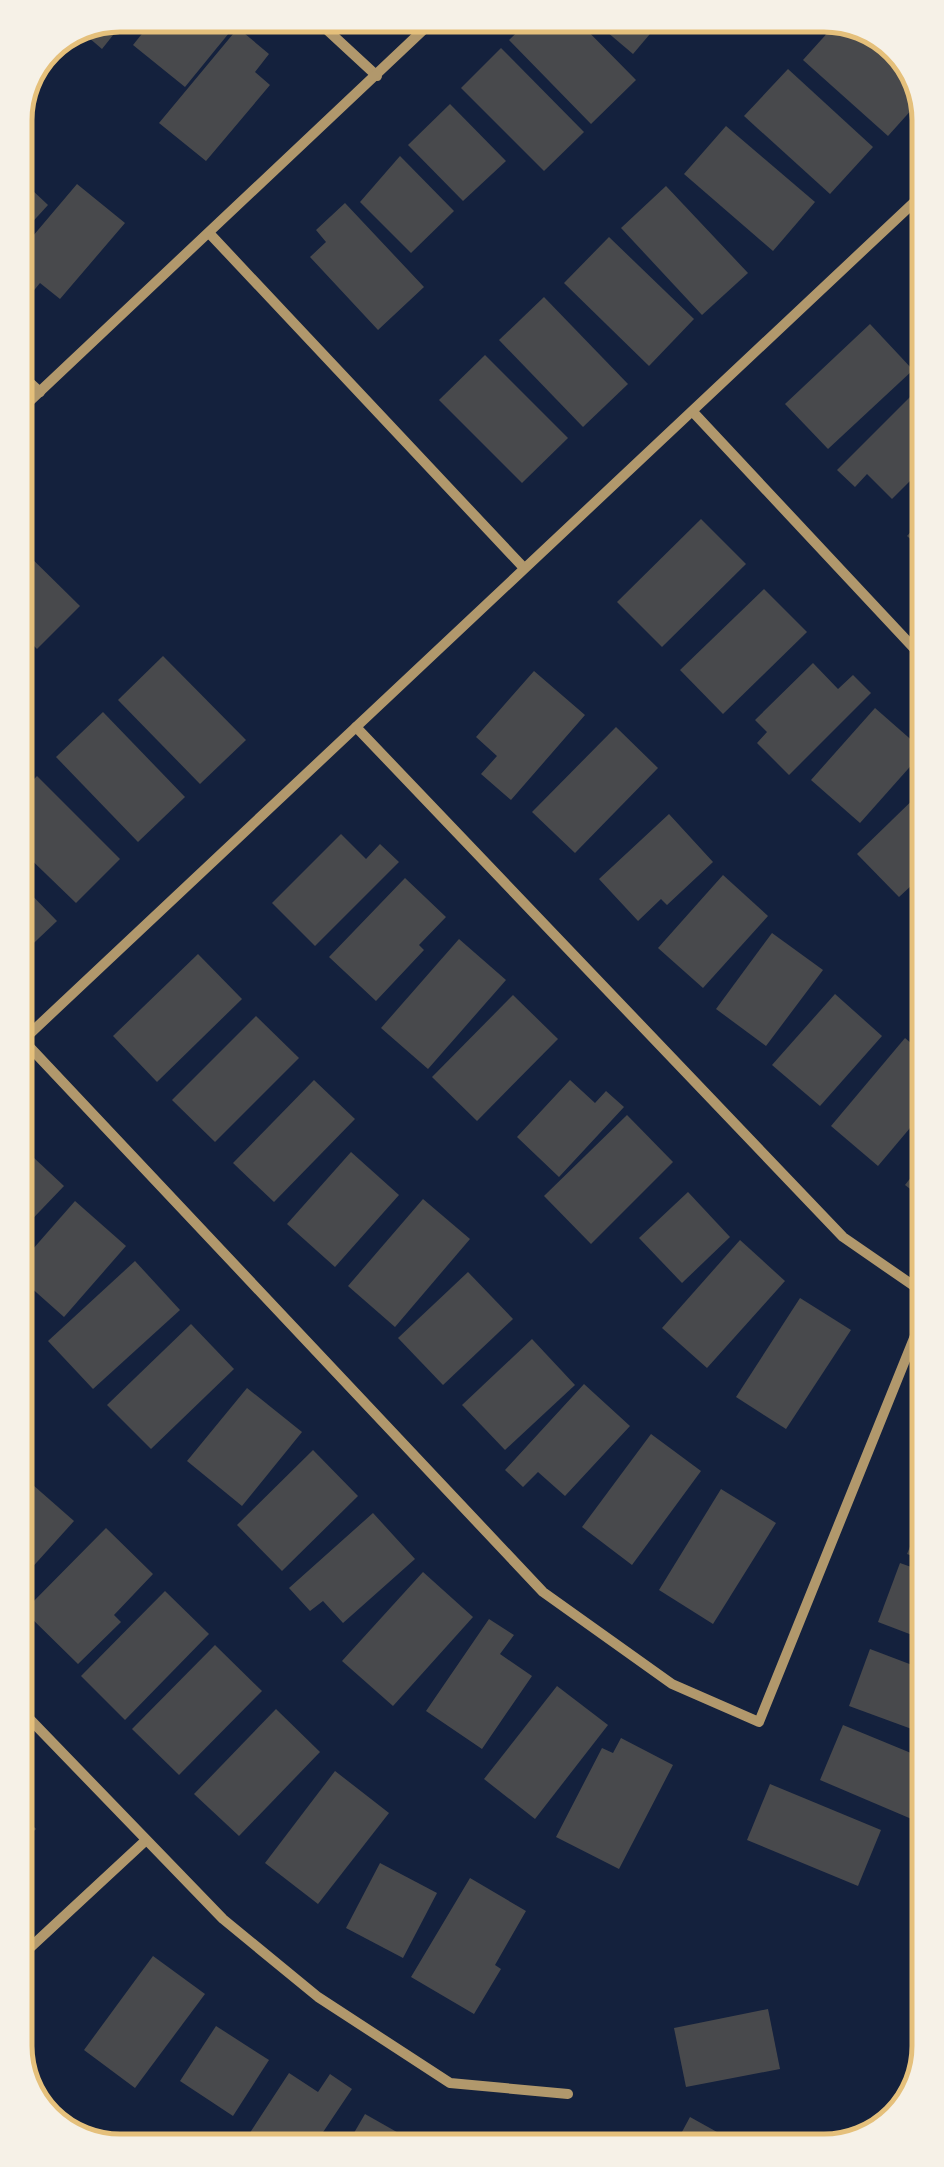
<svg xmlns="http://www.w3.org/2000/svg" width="944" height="2167" font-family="Poppins,sans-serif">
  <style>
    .building { fill: #48494c }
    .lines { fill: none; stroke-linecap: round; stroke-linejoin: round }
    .minor { stroke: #b1986c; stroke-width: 10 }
    .rim { fill: none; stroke: #e5c07b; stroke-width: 5 }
  </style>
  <rect width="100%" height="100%" fill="#14213d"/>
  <g class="building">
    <polygon points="120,15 129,15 102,49 81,31"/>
    <polygon points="157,15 206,15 229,33 185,87 133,45"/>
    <polygon points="535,15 550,25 560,15 572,15 636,80 591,124 509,40"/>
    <polygon points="587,15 666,15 633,54"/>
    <polygon points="840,19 857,25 923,86 923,97 888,136 803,60"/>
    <polygon points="238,28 269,54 255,72 270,85 206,161 159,123"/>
    <polygon points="501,48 584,132 544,171 461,88"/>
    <polygon points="788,69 873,147 830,194 744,116"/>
    <polygon points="450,104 506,161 463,201 408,145"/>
    <polygon points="726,126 815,202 773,251 684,174"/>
    <polygon points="400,156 454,211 411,253 360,202"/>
    <polygon points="15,174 48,205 16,240"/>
    <polygon points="77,184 125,223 60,299 40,283 31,294 16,281 16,256"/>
    <polygon points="666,186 748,273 702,315 621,228"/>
    <polygon points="345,203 424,287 378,330 310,257 326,242 316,230"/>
    <polygon points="609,237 694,319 649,366 564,283"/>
    <polygon points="544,297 628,384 583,427 499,340"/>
    <polygon points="870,324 913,370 828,449 785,404"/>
    <polygon points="485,355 568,438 522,483 439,400"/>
    <polygon points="921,386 924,467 892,499 867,474 855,487 837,470"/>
    <polygon points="924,517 925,535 925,552 907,536"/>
    <polygon points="701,519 746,564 662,647 617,602"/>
    <polygon points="16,543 80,606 37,649 17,629"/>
    <polygon points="764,589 807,632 723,714 680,670"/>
    <polygon points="163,656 246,740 200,784 118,700"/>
    <polygon points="813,663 838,689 853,675 871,693 789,775 757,743 767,732 755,720"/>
    <polygon points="534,671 585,715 511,800 481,774 497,756 476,737"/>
    <polygon points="875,708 924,751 860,823 811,780"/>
    <polygon points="103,712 185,797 138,842 56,757"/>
    <polygon points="616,727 658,768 575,853 532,812"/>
    <polygon points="37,776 120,859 76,903 17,846 17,797"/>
    <polygon points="925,788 926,872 899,897 857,854"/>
    <polygon points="669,814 713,862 667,905 661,899 638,921 599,879"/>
    <polygon points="341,834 366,859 380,844 399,862 315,946 272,903"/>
    <polygon points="723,875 768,916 703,988 658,948"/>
    <polygon points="405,878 446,917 419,945 424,950 376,1001 329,957"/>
    <polygon points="17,880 57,921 18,958"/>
    <polygon points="772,933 823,970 766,1046 716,1009"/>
    <polygon points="459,939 506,980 428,1069 381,1028"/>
    <polygon points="198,954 242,999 157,1082 113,1036"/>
    <polygon points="835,994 882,1036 820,1106 772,1065"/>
    <polygon points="513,995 558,1039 477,1121 432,1077"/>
    <polygon points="256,1016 299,1058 215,1142 172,1100"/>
    <polygon points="905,1038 926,1056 926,1109 878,1166 831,1126"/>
    <polygon points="314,1080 355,1119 274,1202 233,1163"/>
    <polygon points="570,1080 595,1103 606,1091 624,1107 559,1177 517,1137"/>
    <polygon points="627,1115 673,1162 591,1244 544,1196"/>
    <polygon points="18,1143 64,1186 18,1234"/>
    <polygon points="351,1152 399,1195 335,1267 287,1224"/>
    <polygon points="926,1158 927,1202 905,1185"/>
    <polygon points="688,1192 730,1237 682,1283 639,1238"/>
    <polygon points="423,1199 470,1239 395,1327 348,1286"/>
    <polygon points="75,1201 126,1246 64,1317 19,1277 18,1266"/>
    <polygon points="740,1240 785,1281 707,1368 662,1328"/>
    <polygon points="135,1261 180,1310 93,1389 48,1341"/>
    <polygon points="468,1272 513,1319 443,1385 398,1338"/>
    <polygon points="800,1298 851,1330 786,1429 736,1397"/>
    <polygon points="191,1324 234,1369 151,1449 107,1405"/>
    <polygon points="532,1339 575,1385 505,1450 462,1405"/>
    <polygon points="584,1384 630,1426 565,1496 538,1472 523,1487 505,1470"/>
    <polygon points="247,1388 302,1432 242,1506 187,1461"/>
    <polygon points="19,1433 31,1444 19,1457"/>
    <polygon points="651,1434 701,1471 632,1565 582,1527"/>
    <polygon points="313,1450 358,1496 282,1571 237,1525"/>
    <polygon points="25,1478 74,1521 19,1582 19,1484"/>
    <polygon points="721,1489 776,1523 713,1624 659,1590"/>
    <polygon points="373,1513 415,1559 343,1623 323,1601 310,1611 289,1588"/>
    <polygon points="918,1527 927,1531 928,1562 907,1554"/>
    <polygon points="106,1528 153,1574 114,1615 121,1622 78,1664 24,1611"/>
    <polygon points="900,1563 928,1573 928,1641 878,1622"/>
    <polygon points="423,1572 473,1617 393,1706 342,1661"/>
    <polygon points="165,1591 209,1634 125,1720 81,1676"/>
    <polygon points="489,1619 514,1635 500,1654 532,1676 482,1749 426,1711"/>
    <polygon points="215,1645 262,1691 179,1775 132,1729"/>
    <polygon points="870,1649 928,1671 928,1735 849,1706"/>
    <polygon points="557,1686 608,1725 535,1819 484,1779"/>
    <polygon points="276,1709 320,1752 239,1836 194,1794"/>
    <polygon points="843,1725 928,1760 928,1826 820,1780"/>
    <polygon points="621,1738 673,1765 619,1869 556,1837 602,1748 613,1753"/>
    <polygon points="335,1771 389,1813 318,1904 265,1863"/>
    <polygon points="770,1784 881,1830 858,1886 747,1840"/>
    <polygon points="20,1813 36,1829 20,1844"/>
    <polygon points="380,1863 437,1893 403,1958 346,1928"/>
    <polygon points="470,1878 526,1911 495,1965 501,1969 474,2014 411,1977"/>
    <polygon points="153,1956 205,1994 135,2088 84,2050"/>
    <polygon points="768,2009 780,2069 686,2087 674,2028"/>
    <polygon points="216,2026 269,2060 233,2116 180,2081"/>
    <polygon points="289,2073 318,2092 330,2074 352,2089 311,2150 238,2151"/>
    <polygon points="365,2114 418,2144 415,2149 344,2150"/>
    <polygon points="690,2117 744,2147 684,2148 676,2143"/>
  </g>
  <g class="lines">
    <g class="minor">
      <polyline points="311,15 377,76"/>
      <polyline points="210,234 524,568"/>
      <polyline points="16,370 40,392"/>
      <polyline points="693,412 925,660"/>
      <polyline points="16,414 439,15"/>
      <polyline points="356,727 843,1237 927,1295"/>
      <polyline points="23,1040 543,1592 672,1684 759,1722 927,1306"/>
      <polyline points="21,1042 924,193"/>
      <polyline points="20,1709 223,1919 318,1997 450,2083 568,2094"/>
      <polyline points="20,1957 144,1842"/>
    </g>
  </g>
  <path d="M0 0H944V2167H0ZM120 32H824A88 88 0 0 1 912 120V2046A88 88 0 0 1 824 2134H120A88 88 0 0 1 32 2046V120A88 88 0 0 1 120 32Z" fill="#f6f1e7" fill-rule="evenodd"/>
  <path class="rim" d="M120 32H824A88 88 0 0 1 912 120V2046A88 88 0 0 1 824 2134H120A88 88 0 0 1 32 2046V120A88 88 0 0 1 120 32Z"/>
</svg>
